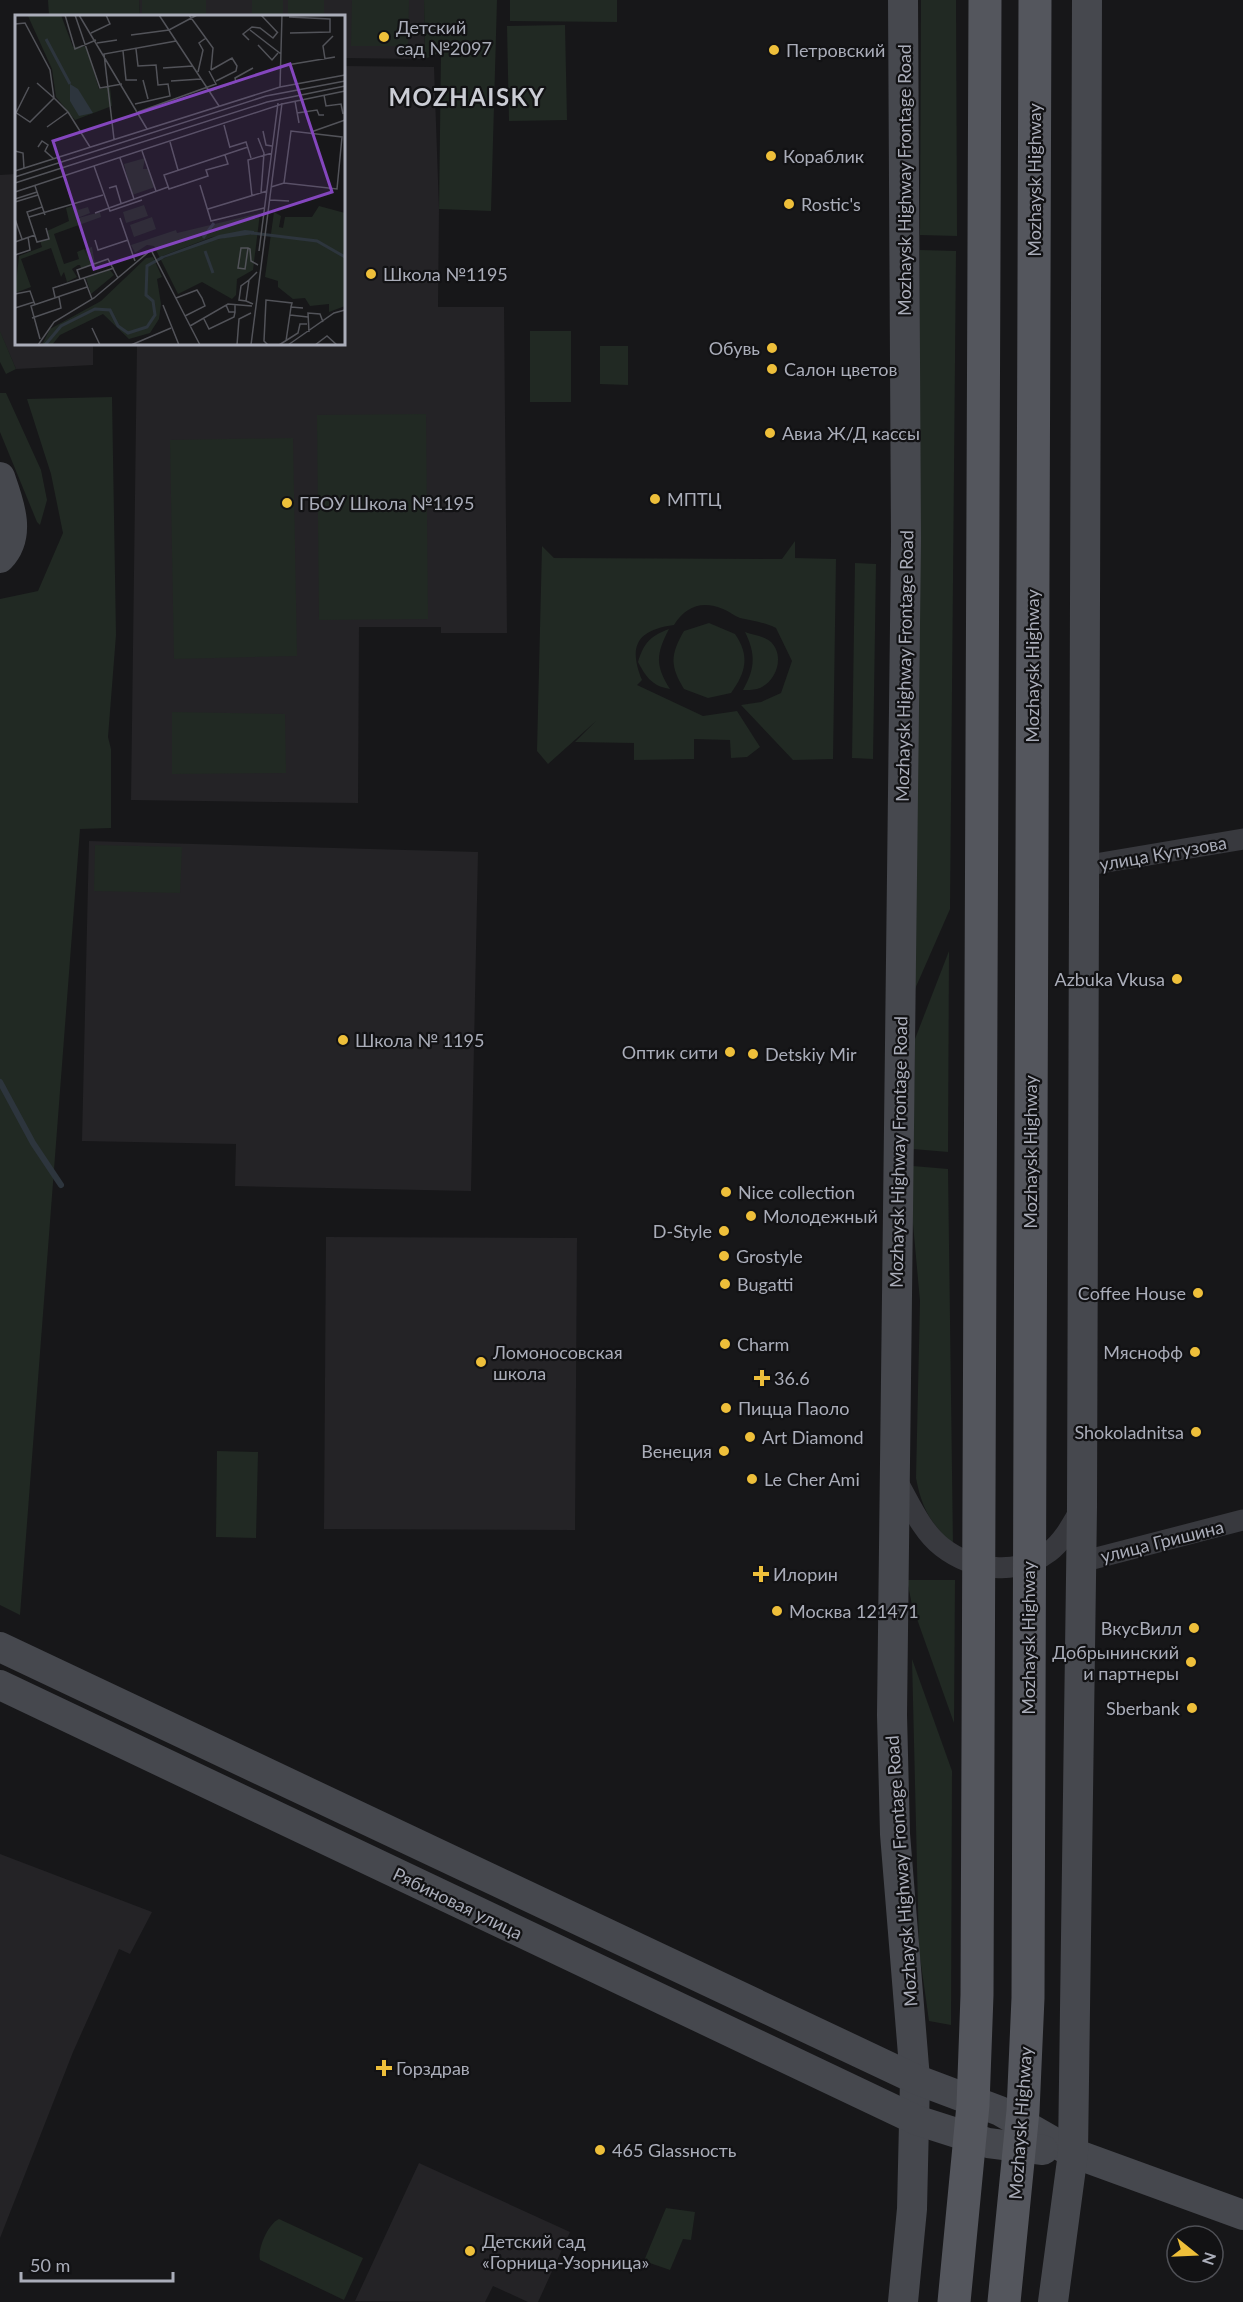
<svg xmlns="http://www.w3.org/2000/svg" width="1243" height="2302" font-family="Lato,sans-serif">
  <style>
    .built { fill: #242326 }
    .green { fill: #212923 }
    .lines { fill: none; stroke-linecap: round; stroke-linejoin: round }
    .stream { stroke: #2d353d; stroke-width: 6 }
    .street { stroke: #38393e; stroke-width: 21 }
    .secondary { stroke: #46484e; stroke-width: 30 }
    .primary-bridge { stroke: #54565d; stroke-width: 33 }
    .poi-dot { fill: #eebf3a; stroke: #121214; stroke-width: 2 }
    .labels { text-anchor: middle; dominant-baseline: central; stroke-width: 4.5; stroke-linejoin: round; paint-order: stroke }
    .poi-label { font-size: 18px; fill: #aaadb9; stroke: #121214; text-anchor: start }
    .street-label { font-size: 18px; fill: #aaadb9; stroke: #121214 }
    .district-label { font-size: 24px; font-weight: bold; letter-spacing: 1.5px; fill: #cbcdd5; stroke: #121214 }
    .inset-river { fill: none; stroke: #2d353d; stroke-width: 3 }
    .inset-road { fill: none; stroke: #525359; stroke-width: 1.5 }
    .view { fill: #8446be; fill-opacity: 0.15; stroke: #8446be; stroke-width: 3 }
    .inset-edge { fill: none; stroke: #aaadb9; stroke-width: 3 }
  </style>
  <rect width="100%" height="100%" fill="#171719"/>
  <g class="built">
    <polygon points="139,0 424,0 425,59 344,58 344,16 140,16"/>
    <polygon points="344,66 434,67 439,209 438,307 504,307 507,633 441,633 441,627 359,627 358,803 131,800 137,344 344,344"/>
    <polygon points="16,174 16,344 93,344 93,365 16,369 0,332 0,175"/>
    <polygon points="89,841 478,852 471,1191 235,1186 236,1144 82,1141"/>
    <polygon points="326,1237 577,1238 575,1530 324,1529"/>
    <polygon points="0,1854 152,1912 130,1954 119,1949 73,2052 0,2238"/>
    <polygon points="419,2163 570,2232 538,2302 528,2302 493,2286 485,2302 355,2301"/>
  </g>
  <g class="green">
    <polygon points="48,0 139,0 140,16 49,16"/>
    <rect x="142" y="0" width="64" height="16"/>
    <rect x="252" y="0" width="31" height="16"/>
    <rect x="288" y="0" width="36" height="16"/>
    <polygon points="352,0 409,0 408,46 351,46"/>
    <polygon points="424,0 497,0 491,211 439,209 441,52 425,59"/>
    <polygon points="510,0 617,0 617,22 510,21"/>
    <polygon points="921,0 956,0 957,236 920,235"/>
    <polygon points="565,25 567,120 509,121 507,26"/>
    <polygon points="920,250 956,251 950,909 915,989"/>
    <polygon points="0,331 16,369 6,374 0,362"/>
    <rect x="530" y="331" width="41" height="71"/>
    <polygon points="600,346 628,346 628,385 600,384"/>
    <polygon points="0,393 6,393 41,470 47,500 40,525 37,522 0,432"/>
    <polygon points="112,397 116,635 108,737 111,749 111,828 80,829 20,1615 0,1605 0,599 38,591 63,533 51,474 27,399"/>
    <polygon points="426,414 428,619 319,620 317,415"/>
    <polygon points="293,438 297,656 174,659 170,440"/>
    <path d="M795 541V558L836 559 833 759 793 760 741 705 761 702 781 693 792 661 776 628C764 622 752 621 740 618 734 616 729 611 723 609 702 600 685 607 674 625 637 630 628 646 642 680L637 685 703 716 737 711 760 747 747 757 731 758 730 740 694 739V759L634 760V743L575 742 596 721 548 764 537 751 542 546 554 558 782 559Z"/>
    <polygon points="855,563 876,564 873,759 852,758"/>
    <path d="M709 623 735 634C750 656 746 672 731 693L708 698 684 689C670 666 670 655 684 631Z"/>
    <path d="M669 629C656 654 655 665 670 689 652 686 646 677 638 662 644 643 650 636 669 629Z"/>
    <path d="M745 632C753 635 765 636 771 642 786 657 775 684 757 689 753 690 747 690 743 690 755 669 756 654 745 632Z"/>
    <polygon points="172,712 285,714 286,773 172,774"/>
    <polygon points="95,845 182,847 180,893 94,891"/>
    <polygon points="949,951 948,1152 913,1149 915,1039"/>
    <path d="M913 1166 948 1169 953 1546C931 1522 922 1510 916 1478L920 1301 912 1213Z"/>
    <polygon points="217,1451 258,1452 256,1538 216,1537"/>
    <polygon points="907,1580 955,1580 954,1723 912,1605"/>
    <polygon points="912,1659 952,1771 951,2025 929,2021 919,1950"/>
    <polygon points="666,2208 695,2212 691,2240 683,2239 670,2270 644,2261"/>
    <path d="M279 2219 363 2258 344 2300 260 2260C257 2249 268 2224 279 2219Z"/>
  </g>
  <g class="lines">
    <polyline class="stream" points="0,1082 33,1143 61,1185"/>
    <g class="street">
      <polyline points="1083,866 1243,839"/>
      <path d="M896 1479C909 1501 921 1531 942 1547 973 1571 1018 1576 1049 1552 1064 1541 1073 1522 1082 1507"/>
      <polyline points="1081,1562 1243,1520"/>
    </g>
    <g class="secondary">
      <polyline points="903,0 906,541 892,1715 895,1834 915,2079 912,2209 903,2302"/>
      <path d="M0 477C9 503 22 535 0 558"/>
      <polyline points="0,1647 915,2079 1000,2111 1073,2153 1243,2215"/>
      <polyline points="0,1685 916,2120 988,2143 1043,2150"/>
      <polyline points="1053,2302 1073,2153 1082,1507 1087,0"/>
    </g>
    <g class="primary-bridge">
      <polyline points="954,2302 973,2105 977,1995 985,0"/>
      <polyline points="1004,2302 1023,2111 1028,1998 1035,0"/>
    </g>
  </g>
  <g class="poi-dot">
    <circle cx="384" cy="37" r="6"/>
    <circle cx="774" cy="50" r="6"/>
    <circle cx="771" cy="156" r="6"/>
    <circle cx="789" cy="204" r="6"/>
    <circle cx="371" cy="274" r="6"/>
    <circle cx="772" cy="348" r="6"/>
    <circle cx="772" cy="369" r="6"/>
    <circle cx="770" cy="433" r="6"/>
    <circle cx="655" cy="499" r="6"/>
    <circle cx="287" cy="503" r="6"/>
    <circle cx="1177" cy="979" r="6"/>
    <circle cx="343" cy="1040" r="6"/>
    <circle cx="730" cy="1052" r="6"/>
    <circle cx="753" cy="1054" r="6"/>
    <circle cx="726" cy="1192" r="6"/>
    <circle cx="751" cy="1216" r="6"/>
    <circle cx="724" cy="1231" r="6"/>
    <circle cx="724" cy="1256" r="6"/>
    <circle cx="725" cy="1284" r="6"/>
    <circle cx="1198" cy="1293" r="6"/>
    <circle cx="725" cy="1344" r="6"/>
    <circle cx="1195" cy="1352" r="6"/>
    <circle cx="481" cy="1362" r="6"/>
    <path d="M759 1369h6v6h6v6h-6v6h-6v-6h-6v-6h6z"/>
    <circle cx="726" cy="1408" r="6"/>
    <circle cx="1196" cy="1432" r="6"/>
    <circle cx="750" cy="1437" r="6"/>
    <circle cx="724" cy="1451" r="6"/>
    <circle cx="752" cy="1479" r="6"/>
    <path d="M758 1565h6v6h6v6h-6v6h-6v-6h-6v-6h6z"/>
    <circle cx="777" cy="1611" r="6"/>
    <circle cx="1194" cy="1628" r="6"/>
    <circle cx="1191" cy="1662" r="6"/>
    <circle cx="1192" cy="1708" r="6"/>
    <path d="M381 2059h6v6h6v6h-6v6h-6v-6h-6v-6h6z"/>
    <circle cx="600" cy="2150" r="6"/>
    <circle cx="470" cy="2251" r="6"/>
  </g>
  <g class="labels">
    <g class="poi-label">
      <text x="396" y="27">Детский<tspan x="396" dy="21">сад №2097</tspan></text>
      <text x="786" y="50">Петровский</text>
      <text x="783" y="156">Кораблик</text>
      <text x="801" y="204">Rostic's</text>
      <text x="383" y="274">Школа №1195</text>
      <text x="760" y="348" text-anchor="end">Обувь</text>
      <text x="784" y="369">Салон цветов</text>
      <text x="782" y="433">Авиа Ж/Д кассы</text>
      <text x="667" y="499">МПТЦ</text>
      <text x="299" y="503">ГБОУ Школа №1195</text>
      <text x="1165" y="979" text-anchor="end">Azbuka Vkusa</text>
      <text x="355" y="1040">Школа № 1195</text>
      <text x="718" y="1052" text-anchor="end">Оптик сити</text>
      <text x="765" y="1054">Detskiy Mir</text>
      <text x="738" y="1192">Nice collection</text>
      <text x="763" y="1216">Молодежный</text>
      <text x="712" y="1231" text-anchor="end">D-Style</text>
      <text x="736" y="1256">Grostyle</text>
      <text x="737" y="1284">Bugatti</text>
      <text x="1186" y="1293" text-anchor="end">Coffee House</text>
      <text x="737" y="1344">Charm</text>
      <text x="493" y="1352">Ломоносовская<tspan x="493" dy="21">школа</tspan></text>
      <text x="1183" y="1352" text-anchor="end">Мяснофф</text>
      <text x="774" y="1378">36.6</text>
      <text x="738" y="1408">Пицца Паоло</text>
      <text x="1184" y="1432" text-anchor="end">Shokoladnitsa</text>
      <text x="762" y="1437">Art Diamond</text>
      <text x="712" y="1451" text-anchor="end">Венеция</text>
      <text x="764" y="1479">Le Cher Ami</text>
      <text x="773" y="1574">Илорин</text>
      <text x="789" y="1611">Москва 121471</text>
      <text x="1182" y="1628" text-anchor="end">ВкусВилл</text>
      <text x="1179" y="1652" text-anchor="end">Добрынинский<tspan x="1179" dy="21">и партнеры</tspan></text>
      <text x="1180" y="1708" text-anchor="end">Sberbank</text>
      <text x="396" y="2068">Горздрав</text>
      <text x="612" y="2150">465 Glassность</text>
      <text x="482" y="2241">Детский сад<tspan x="482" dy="21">«Горница-Узорница»</tspan></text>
    </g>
    <g class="street-label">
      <text transform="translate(904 180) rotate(-90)">Mozhaysk Highway Frontage Road</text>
      <text transform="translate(1034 180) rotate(-90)">Mozhaysk Highway</text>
      <text transform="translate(904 666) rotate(-89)">Mozhaysk Highway Frontage Road</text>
      <text transform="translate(1032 666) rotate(-90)">Mozhaysk Highway</text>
      <text transform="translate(1163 853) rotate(-10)">улица Кутузова</text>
      <text transform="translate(898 1152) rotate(-89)">Mozhaysk Highway Frontage Road</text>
      <text transform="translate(1030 1152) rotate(-90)">Mozhaysk Highway</text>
      <text transform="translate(1162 1541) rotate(-14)">улица Гришина</text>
      <text transform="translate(1028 1638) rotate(-90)">Mozhaysk Highway</text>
      <text transform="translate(901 1871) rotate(-94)">Mozhaysk Highway Frontage Road</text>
      <text transform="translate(458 1903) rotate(26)">Рябиновая улица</text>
      <text transform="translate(1020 2123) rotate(-86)">Mozhaysk Highway</text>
    </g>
    <g class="district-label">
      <text x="467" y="96">MOZHAISKY</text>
    </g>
  </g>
  <g transform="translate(15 15)">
    <rect width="330" height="330" fill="#171719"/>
    <path d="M46 0 58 32 71 31 84 74 95 72 97 91 60 105 41 82 37 54 13 1ZM130 143 128 154H133L140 172 117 180 109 149ZM61 190 63 195 73 192 75 198 60 204 85 197 86 202 39 219 49 249 64 244 62 237 69 234 72 241 70 234 77 232 80 249 66 253 65 250H63L57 254 62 262 52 267 49 257 46 262 36 233 6 244 16 272 0 278 4 241 27 232 25 226 34 224 32 216 54 206 51 193ZM129 190 133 201 111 208 108 197ZM304 191 330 198V291L314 297V289L295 291 290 283 278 284 263 272V266L250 262 259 197 266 201 264 212 268 213 270 202H297ZM245 198 238 255 222 264 221 280 217 284 187 267 163 279 139 231 132 230 120 238 116 230 161 215 162 218ZM239 216 183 229 147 244 145 242 197 222ZM137 202 141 214 119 222 115 210ZM138 242 147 262 142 264 146 289 144 304 135 318 114 324 88 299 45 320 37 330H27L35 314 86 286 131 243ZM95 255 99 260 76 279 71 263Z" fill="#212923" fill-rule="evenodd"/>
    <path d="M55 69 63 74 78 98 64 101 55 86ZM230 215 239 216V219L204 224 146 244 145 242 204 220Z" fill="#2d353d"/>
    <path class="inset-river" d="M31 24 55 69M236 218 302 226 330 242M188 223 199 208M190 236 198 258M30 330 46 311 80 294 95 295 103 311 113 318 132 312 140 300 138 286 131 280 132 251 148 242"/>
    <path class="inset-road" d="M50 0 60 34 81 25M60 0 85 73 107 69M64 0 132 114M144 0 204 91M174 0 198 33 196 55M246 0 263 18M274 2 315 4V17L275 18M0 9 10 8 35 55 39 83 53 97 75 132M235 15 266 39M76 18 95 9 91 0M116 20 154 15 182 0M234 25 228 19 237 12 245 13 258 23 262 18M82 28 102 25M243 30 257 45 263 38M108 36 111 65H122M310 44 308 31 318 21M266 51 320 42M148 53 178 51M196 55 217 43 222 51 221 56 201 66M183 57 188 35 184 28 191 23M128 65 133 84M156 66 186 64M265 72 267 0M195 76 221 67 220 63 238 53M309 80 311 91 326 89 328 99M280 86 284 108M120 89 155 81 153 69 143 70 141 50 123 51 121 34M0 97 15 107 39 83 22 68M123 97 201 69 194 56M1 98 14 72M282 98 302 95 304 100H309M209 110 215 133M32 112 53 97M248 116 251 130 257 131M296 117 330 105M243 123 249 138 246 178M99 124 89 39 161 26M155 127 163 155M23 132 27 126 33 130 30 136 39 144M215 132 231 127 236 143M0 136 8 138 9 153M127 136 141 176M210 140 213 149 191 155 193 161 154 174 149 160 233 132M105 143 119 184M79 151 95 196 127 185M0 156 265 72 330 60M0 162 251 81 330 66M0 168 252 87 330 71M185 170 196 206 249 193M20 171 30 200M256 172 269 168 322 174 327 122 276 116 269 168M94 173 101 171 106 188M0 177 267 89 330 76M237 181 233 145 257 138M0 184 22 177M255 185 274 186M0 187 23 180M27 192 12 197 22 227 34 224 31 213M193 194 252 176M80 198 153 172M14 202 88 180M105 203 120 246M0 204 7 224M80 225 83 235 113 225M0 227 20 220M233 233 230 254 223 253 226 233H233L235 234 236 246 243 250M244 236 263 88M0 240 15 235 13 222M69 263 77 284M65 264 62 255 93 244 103 263M0 279 15 276 20 290M40 282 38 273 99 253M161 283 182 275 187 283 190 291 170 301M231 286 224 285 226 271 234 265M238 289 231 286 234 265 242 257M148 290 164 330M211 290 214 297H220V290M0 293 19 287M275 300 293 302M17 303 46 293 44 282M189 304 194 314 219 302 220 297M175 311 213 289 237 291M77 313 85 330M294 317 293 298 305 299 308 307M25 324 16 291 72 272M271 326 276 292 288 293M23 330 39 307 79 283 136 235 185 330M116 330 156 313M222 330 224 304 236 298M236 330 267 88M253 330 249 326 251 285 277 288 276 292M264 330 283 318 285 309H292M273 330 319 298 330 295M300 330 312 321 322 330"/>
    <path class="view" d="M275 49 317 177 79 254 38 126Z"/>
    <rect width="330" height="330" class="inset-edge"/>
  </g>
  <g transform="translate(1195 2254) rotate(108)"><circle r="28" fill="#121214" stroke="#4f5056" stroke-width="1.5"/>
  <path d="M0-4.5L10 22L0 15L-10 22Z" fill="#eebf3a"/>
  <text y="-9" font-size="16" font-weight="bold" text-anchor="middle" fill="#aaadb9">N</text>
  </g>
  <path d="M21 2272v9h152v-9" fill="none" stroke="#aaadb9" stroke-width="3"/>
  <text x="30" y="2272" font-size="18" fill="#aaadb9" stroke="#121214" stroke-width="4.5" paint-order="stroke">50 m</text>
</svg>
